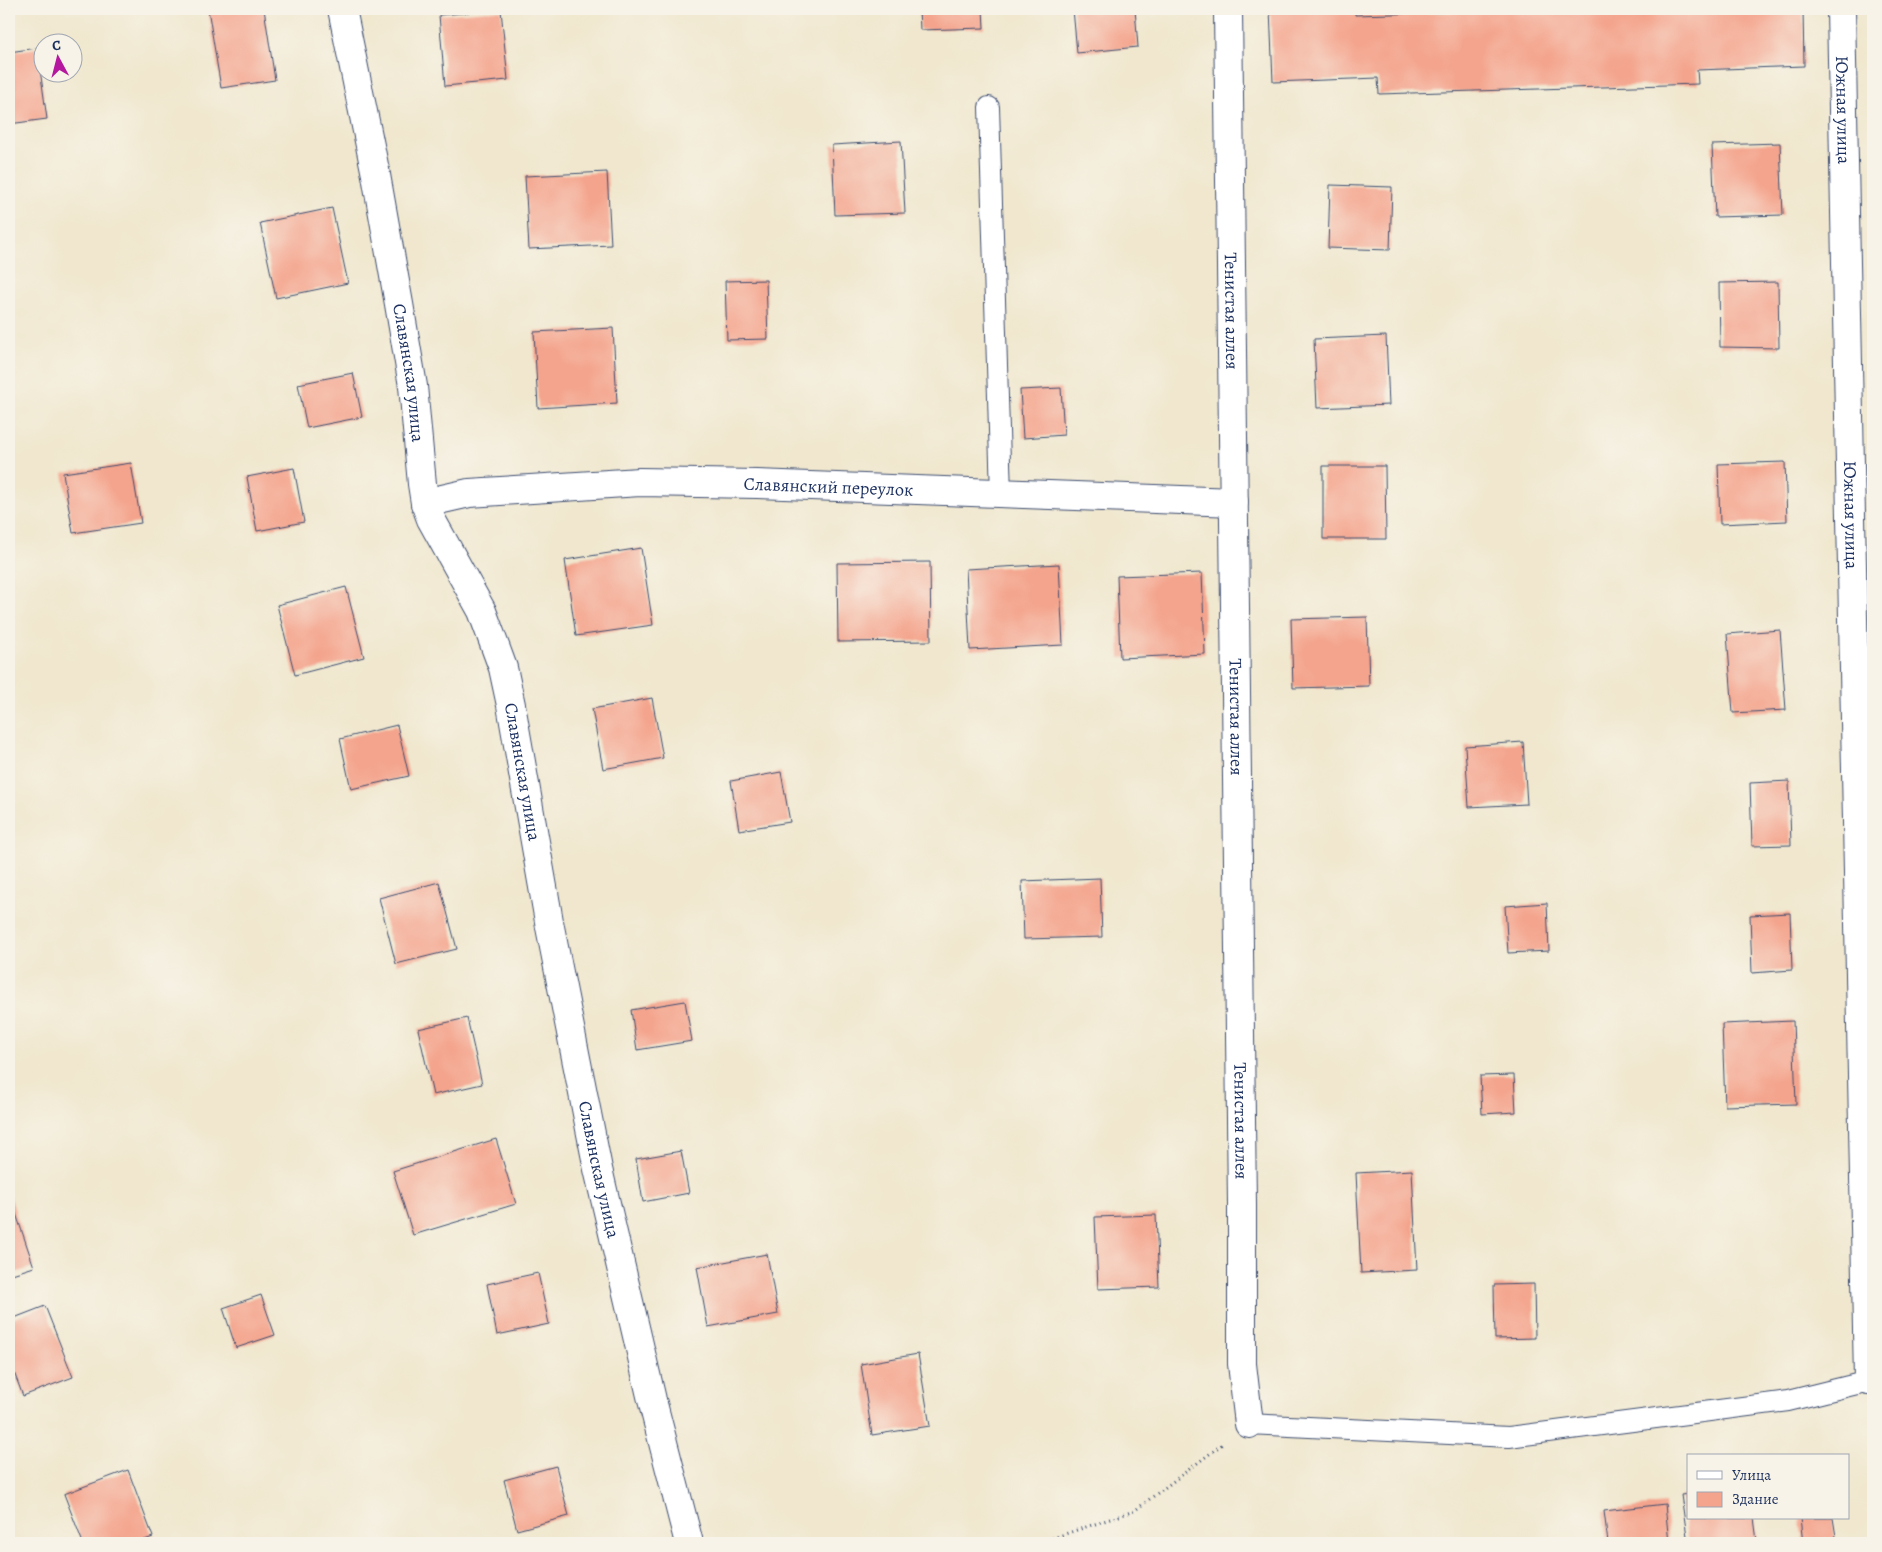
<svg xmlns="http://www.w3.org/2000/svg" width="1882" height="1552" font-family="Alegreya,serif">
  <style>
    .building { fill: #f4a48d }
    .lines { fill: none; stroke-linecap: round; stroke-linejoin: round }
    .lane-casing { stroke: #3b4b6f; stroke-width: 22 }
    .street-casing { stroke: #3b4b6f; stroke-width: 30 }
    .path { stroke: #3b4b6f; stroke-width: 3; stroke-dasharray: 1 4; stroke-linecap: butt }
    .lane { stroke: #fff; stroke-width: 20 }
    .street { stroke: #fff; stroke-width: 28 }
    .labels { text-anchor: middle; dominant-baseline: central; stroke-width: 4; stroke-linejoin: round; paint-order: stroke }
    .street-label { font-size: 18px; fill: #1b2f5e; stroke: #f7f3e8 }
  </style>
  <rect width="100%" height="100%" fill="#f7f3e8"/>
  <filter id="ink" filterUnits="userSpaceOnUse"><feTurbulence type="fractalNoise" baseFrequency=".02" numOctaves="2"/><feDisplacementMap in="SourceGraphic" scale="10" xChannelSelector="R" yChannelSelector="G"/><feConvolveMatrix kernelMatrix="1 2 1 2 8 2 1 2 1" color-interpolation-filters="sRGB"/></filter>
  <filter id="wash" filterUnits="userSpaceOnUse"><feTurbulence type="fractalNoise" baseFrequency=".0096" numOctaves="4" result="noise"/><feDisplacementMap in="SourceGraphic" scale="20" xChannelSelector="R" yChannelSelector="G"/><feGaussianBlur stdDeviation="1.12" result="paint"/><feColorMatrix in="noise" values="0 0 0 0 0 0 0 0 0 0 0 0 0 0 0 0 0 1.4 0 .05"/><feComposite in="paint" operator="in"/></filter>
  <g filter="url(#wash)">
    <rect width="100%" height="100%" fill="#f0e7ce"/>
    <g id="blocks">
      <g class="building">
        <polygon points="208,9 264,9 275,80 221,88"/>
        <polygon points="919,9 983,9 984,28 920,30"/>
        <polygon points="1073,9 1135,9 1138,47 1077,53"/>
        <polygon points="1270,9 1355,9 1355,15 1571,9 1803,9 1804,66 1697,70 1698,84 1379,94 1378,78 1273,82"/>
        <polygon points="501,10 508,80 445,86 439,15"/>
        <polygon points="37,48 47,119 9,124 9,52"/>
        <polygon points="901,141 905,213 835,215 832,145"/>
        <polygon points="1780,143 1783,215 1715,217 1712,145"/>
        <polygon points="607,172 611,245 529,249 525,176"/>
        <polygon points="1330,185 1392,187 1390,250 1328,248"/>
        <polygon points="332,208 348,283 276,298 260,223"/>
        <polygon points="766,280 768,339 727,340 725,281"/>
        <polygon points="1778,282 1779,348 1720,347 1719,283"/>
        <polygon points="613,328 617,403 538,408 534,332"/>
        <polygon points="1386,336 1389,405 1317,408 1314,339"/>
        <polygon points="353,373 362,417 307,428 298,384"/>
        <polygon points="1061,388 1064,435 1023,438 1020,390"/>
        <polygon points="1785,462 1787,521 1720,524 1718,464"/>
        <polygon points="131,463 141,523 73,533 63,473"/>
        <polygon points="1323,466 1385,466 1386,539 1323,539"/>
        <polygon points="294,468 304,522 257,531 247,477"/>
        <polygon points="641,548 653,625 576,636 565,560"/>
        <polygon points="930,562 931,641 838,642 837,563"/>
        <polygon points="1059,564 1063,645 970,650 966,569"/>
        <polygon points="1202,573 1205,654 1120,658 1117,576"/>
        <polygon points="346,587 364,657 295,675 277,605"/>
        <polygon points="1367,617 1369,686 1293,688 1291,619"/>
        <polygon points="1780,630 1786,710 1733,713 1727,634"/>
        <polygon points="652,698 663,758 603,769 592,709"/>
        <polygon points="397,725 409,776 351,789 340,739"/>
        <polygon points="1523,742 1527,804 1469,807 1465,746"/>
        <polygon points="781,772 790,822 739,830 731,781"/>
        <polygon points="1789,781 1791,845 1752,846 1750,783"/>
        <polygon points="1100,878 1102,937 1024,939 1022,881"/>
        <polygon points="439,882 457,949 396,964 379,898"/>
        <polygon points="1547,903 1549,951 1508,953 1505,906"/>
        <polygon points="1790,913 1792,970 1752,973 1750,915"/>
        <polygon points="685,1001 692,1041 637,1050 631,1010"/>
        <polygon points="467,1018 482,1084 433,1095 418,1029"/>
        <polygon points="1793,1021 1796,1104 1725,1106 1722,1024"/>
        <polygon points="1514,1075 1516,1112 1482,1114 1480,1076"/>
        <polygon points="496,1139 516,1204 413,1235 393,1171"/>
        <polygon points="681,1151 689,1193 643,1202 636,1159"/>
        <polygon points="1412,1170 1417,1270 1361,1273 1356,1173"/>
        <polygon points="9,1193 34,1267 9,1275"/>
        <polygon points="1156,1215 1159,1287 1098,1289 1095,1217"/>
        <polygon points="767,1254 778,1314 708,1327 697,1267"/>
        <polygon points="538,1273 549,1324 497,1335 487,1284"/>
        <polygon points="1534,1284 1535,1338 1495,1339 1494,1285"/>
        <polygon points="261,1295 275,1335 236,1348 223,1308"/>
        <polygon points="45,1306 73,1377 23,1396 9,1359 9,1320"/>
        <polygon points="918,1354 930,1426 872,1435 861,1364"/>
        <polygon points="556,1466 569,1516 517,1530 504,1480"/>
        <polygon points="128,1470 153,1537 136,1543 83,1543 64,1494"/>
        <polygon points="1688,1494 1688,1518 1754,1518 1757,1541 1740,1543 1688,1543 1681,1495"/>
        <polygon points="1665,1504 1669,1543 1608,1543 1604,1511"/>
        <polygon points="1800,1518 1833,1518 1837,1543 1803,1543"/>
      </g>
    </g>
  </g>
  <g filter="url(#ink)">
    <use href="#blocks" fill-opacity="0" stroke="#3b4b6f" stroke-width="1"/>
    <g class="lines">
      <g class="lane-casing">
        <g id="lane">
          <polyline points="989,107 1001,494"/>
          <polyline points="1249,1424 1509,1437 1788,1401 1873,1380"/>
        </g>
      </g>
      <g class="street-casing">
        <g id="street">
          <path id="s1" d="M342 9 376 175 399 304 413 386 422 484 425 503 431 519 482 611 503 668 511 705 550 927 598 1169 652 1400 689 1543"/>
          <path id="s2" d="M1228 9 1242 1205V1364L1249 1424"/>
          <path id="s3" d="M1841 9 1868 1380"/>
          <path id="s4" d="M425 503 469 493 640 482 757 484 1234 502"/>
        </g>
      </g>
      <polyline class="path" points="1038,1543 1134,1511 1224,1443"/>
      <use href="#lane" class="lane"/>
      <use href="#street" class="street"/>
    </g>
  </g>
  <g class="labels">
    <g class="street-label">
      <text stroke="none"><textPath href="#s3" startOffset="101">Южная улица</textPath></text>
      <text stroke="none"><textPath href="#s2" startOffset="302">Тенистая аллея</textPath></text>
      <text stroke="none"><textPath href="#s1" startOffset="370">Славянская улица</textPath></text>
      <text stroke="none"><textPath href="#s4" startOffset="405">Славянский переулок</textPath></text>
      <text stroke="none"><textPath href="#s3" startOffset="506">Южная улица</textPath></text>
      <text stroke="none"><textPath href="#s2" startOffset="708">Тенистая аллея</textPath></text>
      <text stroke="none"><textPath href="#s1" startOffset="790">Славянская улица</textPath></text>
      <text stroke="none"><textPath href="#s2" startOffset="1112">Тенистая аллея</textPath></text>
      <text stroke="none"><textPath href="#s1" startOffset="1195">Славянская улица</textPath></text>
    </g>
  </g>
  <rect width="1882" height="1552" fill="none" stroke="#f7f3e8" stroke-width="30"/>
  <rect x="1687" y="1454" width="162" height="65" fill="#f7f3e8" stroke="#9fa5b1"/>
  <rect x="1697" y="1471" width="25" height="8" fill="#ffffff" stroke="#9fa5b1"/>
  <text x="1732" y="1480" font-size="15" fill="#1b2f5e">Улица</text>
  <rect x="1697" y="1492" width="25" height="15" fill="#f4a48d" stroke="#9fa5b1"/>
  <text x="1732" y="1504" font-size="15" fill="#1b2f5e">Здание</text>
  <g transform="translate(58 58) rotate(353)"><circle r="24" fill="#f7f3e8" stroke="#9fa5b1"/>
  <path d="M0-4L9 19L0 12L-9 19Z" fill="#b5179e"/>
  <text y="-8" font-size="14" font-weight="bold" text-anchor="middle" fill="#1b2f5e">С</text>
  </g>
</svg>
